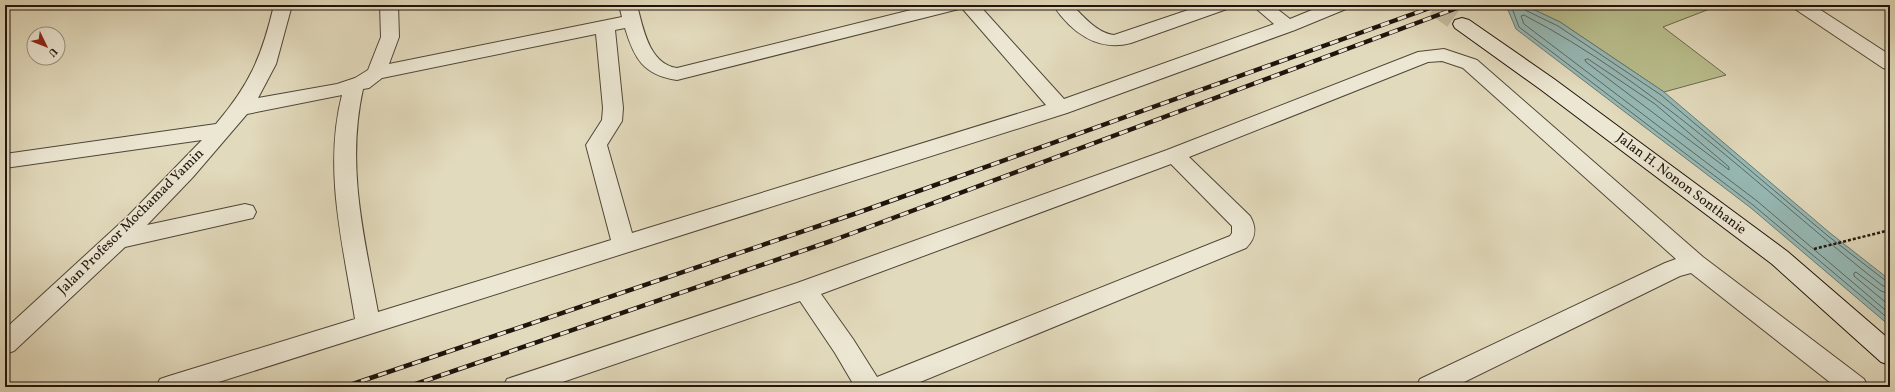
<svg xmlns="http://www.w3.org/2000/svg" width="1895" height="392" font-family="Vollkorn,serif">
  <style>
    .green { fill: #b9be8d; stroke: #6c694c }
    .water { fill: #96bab7; stroke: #677873 }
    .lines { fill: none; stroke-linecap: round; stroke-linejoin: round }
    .shore { stroke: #5b6762; stroke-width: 1 }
    .secondary-tunnel { stroke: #c5bca2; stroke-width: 22; stroke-dasharray: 22 11; stroke-linecap: butt }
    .street-casing { stroke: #504638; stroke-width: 2 }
    .secondary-casing { stroke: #20140c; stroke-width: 2 }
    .path { stroke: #20140c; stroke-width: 2.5; stroke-dasharray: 3 2; stroke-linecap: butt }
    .street { fill: #ece7d3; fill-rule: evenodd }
    .secondary { fill: #ece7d3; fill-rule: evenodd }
    .rail-casing { stroke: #20140c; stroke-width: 4.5 }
    .rail { stroke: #ece7d3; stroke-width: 3; stroke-dasharray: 9; stroke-linecap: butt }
    .labels { text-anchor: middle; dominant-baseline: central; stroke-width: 3; stroke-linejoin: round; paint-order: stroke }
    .street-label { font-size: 14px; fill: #20140c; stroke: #ece7d3 }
  </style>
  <rect width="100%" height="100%" fill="#e2dabc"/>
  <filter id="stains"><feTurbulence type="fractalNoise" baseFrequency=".005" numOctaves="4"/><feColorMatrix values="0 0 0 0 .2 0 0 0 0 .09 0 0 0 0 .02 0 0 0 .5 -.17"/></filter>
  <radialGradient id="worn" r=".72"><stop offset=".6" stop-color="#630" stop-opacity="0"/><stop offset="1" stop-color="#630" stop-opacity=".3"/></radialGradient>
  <polygon class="green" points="1524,5 1720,5 1663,27 1726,75 1664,92 1560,22"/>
  <polygon class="water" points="1501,5 1524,5 1560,22 1664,92 1830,233 1890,280 1890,326 1751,208 1516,29 1508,10"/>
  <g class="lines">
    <g class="shore">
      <polyline points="1508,5 1512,8 1519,27 1753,205 1890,320"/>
      <polyline points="1523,5 1525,10 1558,26 1661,95 1828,236 1886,281 1890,282"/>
      <polygon points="1588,59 1655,104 1729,167 1729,170 1586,62 1585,60"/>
      <path d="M1890 287 1883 286 1864 271C1754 182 1651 81 1524 15L1521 16 1524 24 1757 201 1890 314"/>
      <polyline points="1890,294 1881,291 1856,272 1854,273 1854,276 1890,306"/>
    </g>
    <polyline class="secondary-tunnel" points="1436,5 1462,24"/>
    <g class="street-casing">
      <g id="street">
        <path d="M274 5H292L276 64 258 98 337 84 355 78 368 70 381 37 380 5H398L399 37 389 64 622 17 619 5H637C643 28 649 64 677 68L931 5H979L1064 99 1274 24 1252 5H1272L1290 19 1324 5H1349L1346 9 1295 30 1067 113 203 387H156L160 379 169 376 355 319C343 245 323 169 342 95L247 114 193 177 147 225 245 204 253 206 256 212 253 218 125 247 14 351 5 354V329L127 217 202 140 5 168V154L216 124C250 84 262 56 274 5ZM961 7 1046 105 632 233 607 145 622 121 623 108 615 30 625 28C634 58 643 75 677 80L959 9ZM596 34 603 108 602 120 586 145 611 240 378 312C364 236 346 166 363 89L369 88 382 78Z"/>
        <path d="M1053 5H1072C1084 17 1097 33 1114 35L1203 5H1230L1227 9 1131 43C1097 52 1071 32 1053 5Z"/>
        <polygon points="1792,5 1813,5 1890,55 1890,70 1883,68 1795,9"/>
        <path d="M1444 49 1477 60 1703 257 1864 379 1868 387H1836L1691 273 1680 276 1454 387H1416L1420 379 1665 263 1676 259 1463 68 1442 61 1428 62 1189 157 1250 216C1257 228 1256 238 1246 248L908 387H855L835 353 800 301 548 387H503L507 379 797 283 1167 150 1418 52ZM1171 164 1232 226V233L1230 236 877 377 853 339 821 294Z"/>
      </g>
    </g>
    <g class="secondary-casing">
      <polygon id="secondary" points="1462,18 1469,20 1554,79 1788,252 1890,340 1890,365 1881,362 1772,264 1540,89 1455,28 1453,24 1455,20"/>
    </g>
    <polyline class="path" points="1814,249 1890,230"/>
    <use href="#street" class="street"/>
    <use href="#secondary" class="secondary"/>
    <g class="rail-casing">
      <g id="rail">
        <polyline points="344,387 857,213 1438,5"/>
        <polyline points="407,387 834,240 1465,5"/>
      </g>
    </g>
    <use href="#rail" class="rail"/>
  </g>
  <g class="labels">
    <g class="street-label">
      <text transform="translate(1681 184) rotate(37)">Jalan H. Nonon Sonthanie</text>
      <text transform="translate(131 222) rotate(-45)">Jalan Profesor Mochamad Yamin</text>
    </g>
  </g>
  <rect width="1895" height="392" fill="none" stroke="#e2dabc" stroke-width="20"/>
  <rect x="6" y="6" width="1883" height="380" fill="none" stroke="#20140c" stroke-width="2"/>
  <rect x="10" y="10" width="1875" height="372" fill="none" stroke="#20140c"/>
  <g transform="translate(46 46) rotate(133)"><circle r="19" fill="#ece7d3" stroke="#9a9383"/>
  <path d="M0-3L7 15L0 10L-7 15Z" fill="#8f2418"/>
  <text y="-6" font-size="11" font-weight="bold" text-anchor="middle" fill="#20140c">U</text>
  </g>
  <rect width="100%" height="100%" filter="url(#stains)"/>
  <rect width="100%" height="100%" fill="url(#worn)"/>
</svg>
